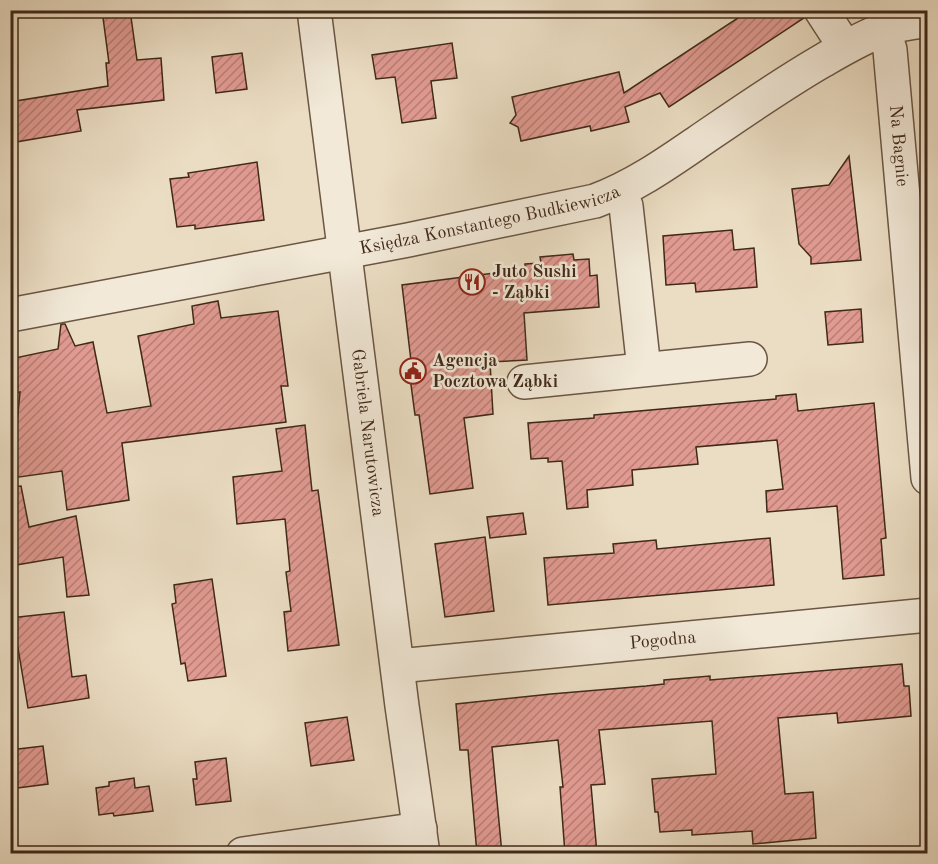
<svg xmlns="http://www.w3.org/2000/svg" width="938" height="864" font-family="'Old Standard TT',serif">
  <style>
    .building { fill: url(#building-hatch); stroke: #402919; stroke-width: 1.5 }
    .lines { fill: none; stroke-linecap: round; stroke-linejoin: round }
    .minor-casing { stroke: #6b5644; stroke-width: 36 }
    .minor { stroke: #f2e9d8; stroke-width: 33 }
    .labels { text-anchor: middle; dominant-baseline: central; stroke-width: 5; stroke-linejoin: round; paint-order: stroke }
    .street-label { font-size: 18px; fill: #402919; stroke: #f2e9d8 }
    .poi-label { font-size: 18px; font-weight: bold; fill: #402919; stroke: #f2e9d8; text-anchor: start }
  </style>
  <defs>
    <pattern id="building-hatch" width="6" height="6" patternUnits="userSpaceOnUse" patternTransform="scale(1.5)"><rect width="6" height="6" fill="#e19a91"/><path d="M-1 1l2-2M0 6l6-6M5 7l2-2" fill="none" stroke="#b87e76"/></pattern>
  </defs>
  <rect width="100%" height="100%" fill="#ebddc3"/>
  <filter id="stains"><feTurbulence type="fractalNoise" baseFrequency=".00333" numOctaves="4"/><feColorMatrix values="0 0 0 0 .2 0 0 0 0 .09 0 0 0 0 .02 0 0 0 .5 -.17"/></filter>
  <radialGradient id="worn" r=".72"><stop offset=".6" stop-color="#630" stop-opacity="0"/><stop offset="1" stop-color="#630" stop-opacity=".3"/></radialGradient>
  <g class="building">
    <polygon points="102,10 130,10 137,60 161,58 164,100 77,110 81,131 10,143 10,102 108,86 106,63 109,63"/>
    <polygon points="750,10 802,10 804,18 669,107 660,93 625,107 629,122 591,131 590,126 521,141 518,127 510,123 516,115 512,97 619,72 624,93"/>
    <polygon points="452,43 457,78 431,81 436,118 402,123 395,77 376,79 372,55"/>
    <polygon points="242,53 247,89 216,93 212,57"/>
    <polygon points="849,156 861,260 811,264 811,257 799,244 792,189 829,185"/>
    <polygon points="257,162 264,220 195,229 195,225 177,227 170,179 189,177 188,173"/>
    <polygon points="732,230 734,250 754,248 757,287 696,292 695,283 666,285 663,236"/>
    <polygon points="573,254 574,260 589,259 590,276 597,275 599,307 524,313 527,360 490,362 493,414 464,418 473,488 430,494 419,415 415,415 408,362 411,361 402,285 525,269 525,264 541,263 540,257"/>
    <polygon points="218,301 221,318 278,311 288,386 281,386 286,422 122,443 129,500 67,510 62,471 12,478 20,392 10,394 10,359 58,349 61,324 65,324 75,346 93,342 107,413 151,406 138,336 194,324 192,306"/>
    <polygon points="861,309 863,342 828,345 825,312"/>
    <polygon points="796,394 798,411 874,403 886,538 881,539 884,575 843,579 837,506 767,512 766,491 783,489 777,440 696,447 698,464 632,470 633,485 587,490 588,507 567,509 562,461 548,462 548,458 531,459 528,423 594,418 594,415 776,399 776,396"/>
    <polygon points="305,425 312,491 318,490 339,645 288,651 284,612 291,611 286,572 290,571 285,519 237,524 233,477 282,471 276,429"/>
    <polygon points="21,486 29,527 76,516 89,595 67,597 63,557 10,566 10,487"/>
    <polygon points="523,513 526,534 490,538 487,517"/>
    <polygon points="485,537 494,611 445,617 435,544"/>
    <polygon points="770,538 774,585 548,605 544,558 614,553 613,544 656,540 657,549"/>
    <polygon points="212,579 226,676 188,681 185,663 181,664 172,604 176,603 174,585"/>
    <polygon points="64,612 72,677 86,675 89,698 28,708 18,648 10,649 10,618"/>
    <polygon points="902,664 904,686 909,686 911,716 838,723 837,713 778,718 785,794 813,792 816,838 753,844 752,831 692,835 692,830 660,832 658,812 655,812 652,779 716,774 712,721 599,730 605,784 591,785 597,854 565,854 560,787 563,787 558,740 492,747 502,854 477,854 468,750 460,750 456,704 551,694 646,686 664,684 664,680 710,676 710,680"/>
    <polygon points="347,717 354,760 311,766 305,723"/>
    <polygon points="43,746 48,784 10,789 10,750"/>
    <polygon points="226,758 231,801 196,805 193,779 197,779 195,762"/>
    <polygon points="134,778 135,788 149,786 153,811 114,816 113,813 99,815 96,788 109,786 109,782"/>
  </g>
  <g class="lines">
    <g class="minor-casing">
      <g id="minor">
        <path id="s1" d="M314 10 402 706 423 854"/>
        <polyline points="821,10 845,47"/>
        <path id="s2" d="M884 29 890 50 928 478"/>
        <polyline points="619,191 626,206 644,369"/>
        <path id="s3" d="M10 315 408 240 595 201C633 187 666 164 698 142 739 114 779 86 822 61 855 42 888 22 928 21"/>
        <polyline points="524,382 750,359"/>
        <path id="s4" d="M398 666 928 615"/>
        <polyline points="243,854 420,829"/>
      </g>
    </g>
    <use href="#minor" class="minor"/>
  </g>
  <defs>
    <g id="restaurant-ring" transform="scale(1.35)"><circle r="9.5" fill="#f2e9d8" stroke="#8f2418" stroke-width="1.5"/><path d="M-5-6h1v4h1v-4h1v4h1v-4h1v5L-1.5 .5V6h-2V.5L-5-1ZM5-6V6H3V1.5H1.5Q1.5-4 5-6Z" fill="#8f2418"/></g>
    <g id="civic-ring" transform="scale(1.35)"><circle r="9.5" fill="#f2e9d8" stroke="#8f2418" stroke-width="1.5"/><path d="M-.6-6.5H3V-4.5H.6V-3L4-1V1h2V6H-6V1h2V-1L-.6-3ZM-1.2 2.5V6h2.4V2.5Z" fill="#8f2418"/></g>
  </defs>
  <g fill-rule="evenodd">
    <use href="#restaurant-ring" x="472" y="282"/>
    <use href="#civic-ring" x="413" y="371"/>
  </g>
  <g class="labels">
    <g class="street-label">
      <text stroke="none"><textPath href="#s2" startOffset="118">Na Bagnie</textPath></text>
      <text stroke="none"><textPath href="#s3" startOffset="489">Księdza Konstantego Budkiewicza</textPath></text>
      <text stroke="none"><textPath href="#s1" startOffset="426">Gabriela Narutowicza</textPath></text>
      <text stroke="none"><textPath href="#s4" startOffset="266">Pogodna</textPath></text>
    </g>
    <g class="poi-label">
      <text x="492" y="272">Juto Sushi<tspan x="492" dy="21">- Ząbki</tspan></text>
      <text x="432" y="361">Agencja<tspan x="432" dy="21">Pocztowa Ząbki</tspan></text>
    </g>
  </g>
  <rect width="938" height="864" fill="none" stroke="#ebddc3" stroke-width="36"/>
  <rect x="12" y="12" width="914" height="840" fill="none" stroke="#402919" stroke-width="3"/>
  <rect x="18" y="18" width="902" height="828" fill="none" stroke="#402919" stroke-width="1.5"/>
  <rect width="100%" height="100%" filter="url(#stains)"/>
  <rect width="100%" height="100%" fill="url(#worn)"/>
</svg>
